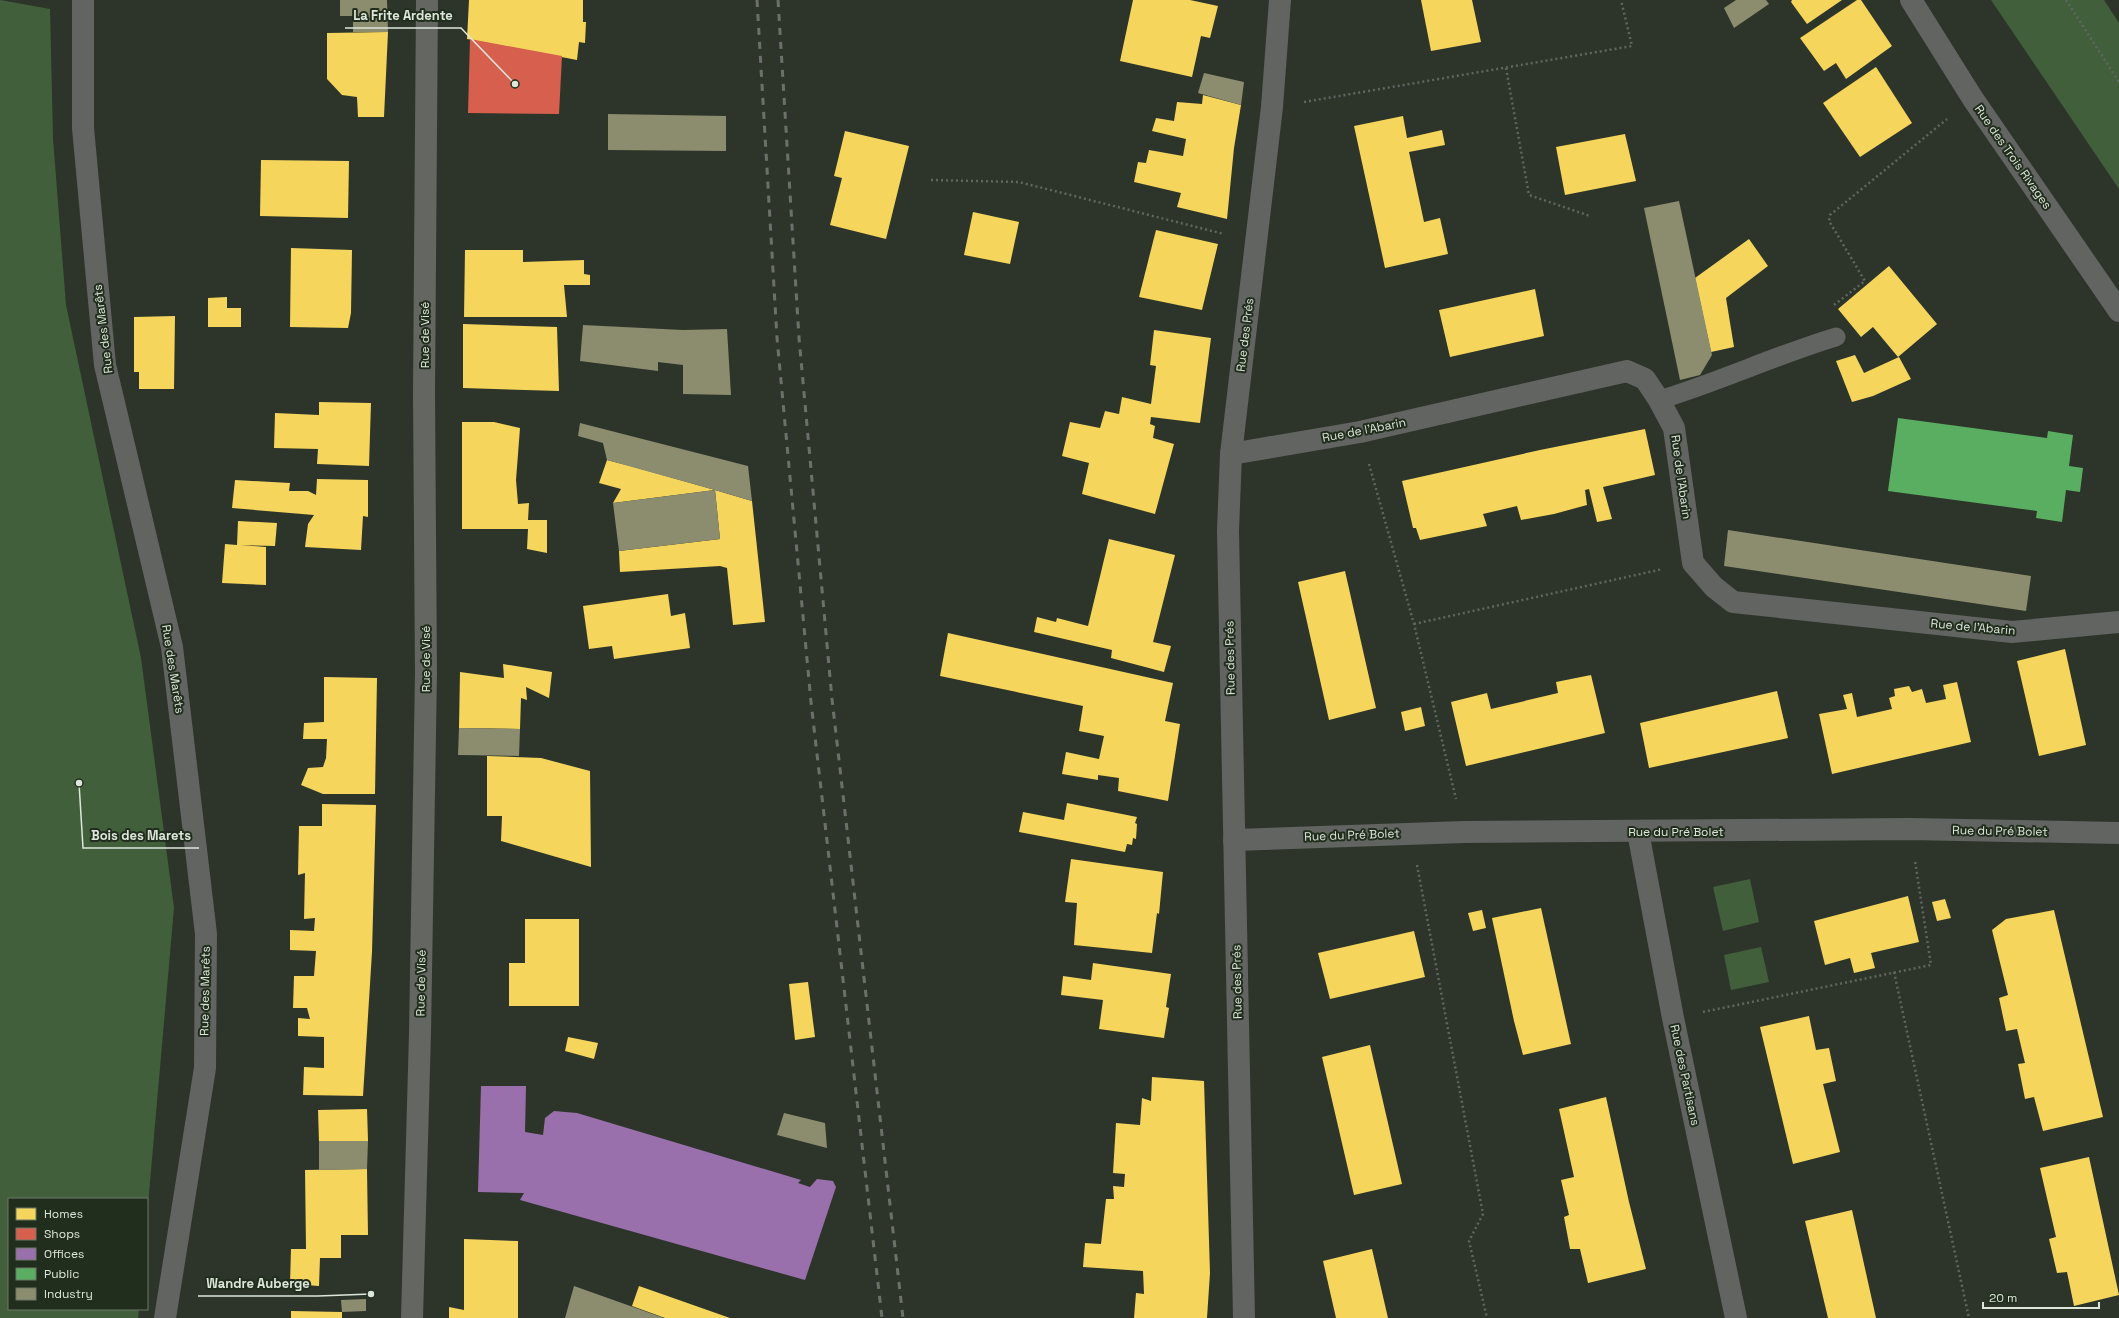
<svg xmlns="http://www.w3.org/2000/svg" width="2119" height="1318" font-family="'Space Grotesk',sans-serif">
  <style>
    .green { fill: #425f3b }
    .homes { fill: #f6d55c }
    .shops { fill: #d6604d }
    .offices { fill: #9970ab }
    .public { fill: #5aae61 }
    .industry { fill: #8c8c6e }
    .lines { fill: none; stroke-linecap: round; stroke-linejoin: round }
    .path { stroke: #616561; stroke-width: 2.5; stroke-dasharray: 2 3; stroke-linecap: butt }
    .lane { stroke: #616460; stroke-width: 19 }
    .street { stroke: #616460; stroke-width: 22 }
    .secondary { stroke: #636661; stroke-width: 22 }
    .rail { stroke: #6c706b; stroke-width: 3; stroke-dasharray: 7 7; stroke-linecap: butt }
    .labels { text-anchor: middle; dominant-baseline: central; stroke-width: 4; stroke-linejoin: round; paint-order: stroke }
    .street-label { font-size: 12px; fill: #dde6db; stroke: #212e1d }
    .leader { fill: none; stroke: #dde6db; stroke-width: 1.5 }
    .callout-dot { fill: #dde6db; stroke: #212e1d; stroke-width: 1.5 }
    .callout-label { font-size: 13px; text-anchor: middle; font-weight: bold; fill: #dde6db; stroke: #212e1d; stroke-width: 4; stroke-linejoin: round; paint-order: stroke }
  </style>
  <rect width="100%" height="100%" fill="#2d352b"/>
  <g class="green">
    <polygon points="0,0 50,9 53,139 66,305 141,658 174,908 147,1216 147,1199 9,1199 9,1309 139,1309 138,1318 0,1318"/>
    <polygon points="1991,0 2104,0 2119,23 2119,189"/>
    <polygon points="1750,879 1759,922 1723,931 1713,887"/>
    <polygon points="1761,947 1769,982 1731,990 1724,955"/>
  </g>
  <g class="homes">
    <polygon points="469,0 583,0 583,22 586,22 585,43 579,42 577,60 467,39"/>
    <polygon points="1133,0 1190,0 1218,6 1210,38 1201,36 1192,77 1120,61"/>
    <polygon points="1421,0 1472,0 1481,42 1431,51"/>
    <polygon points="1792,0 1842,0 1807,24 1791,2"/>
    <polygon points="1857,0 1861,0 1892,46 1846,79 1836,63 1824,71 1800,38"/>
    <polygon points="388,32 384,117 358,117 357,97 342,95 327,79 327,33"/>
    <polygon points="1876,67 1912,123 1860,157 1823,103"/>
    <polygon points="1203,95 1241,105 1234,148 1227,219 1177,207 1181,193 1134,182 1138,162 1146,163 1149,150 1183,156 1186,139 1152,131 1156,118 1174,121 1177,102 1202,104"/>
    <polygon points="1403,116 1407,138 1442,130 1445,145 1409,152 1424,222 1440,218 1448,254 1385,268 1354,126"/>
    <polygon points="845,131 909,146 886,239 830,225 842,178 834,176"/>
    <polygon points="1625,134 1636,181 1565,195 1556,147"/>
    <polygon points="261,160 349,161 348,218 260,216"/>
    <polygon points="973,212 1019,222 1010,264 964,255"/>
    <polygon points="1156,230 1218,244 1202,310 1139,297"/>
    <polygon points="1749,239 1768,266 1726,298 1734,347 1711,352 1695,278"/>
    <polygon points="291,248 352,250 351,313 348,328 290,327"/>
    <polygon points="465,250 523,250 523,262 584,260 584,274 590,275 590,285 564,285 567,317 464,317"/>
    <polygon points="1889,266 1937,324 1898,357 1873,327 1861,337 1838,309"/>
    <polygon points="1535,289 1544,336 1450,357 1439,310"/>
    <polygon points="227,297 227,308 241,308 241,327 208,327 208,298"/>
    <polygon points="175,316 174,389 139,389 139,372 134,372 134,317"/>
    <polygon points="463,324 557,327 559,391 463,388"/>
    <polygon points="1154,330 1211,338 1200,423 1151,417 1150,424 1155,426 1153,438 1174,444 1155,514 1082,494 1089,463 1062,456 1070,422 1100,428 1105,411 1119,414 1122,397 1151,404 1156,366 1150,365"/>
    <polygon points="1855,355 1864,373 1899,357 1911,379 1873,396 1852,402 1836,361"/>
    <polygon points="319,402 371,403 369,466 317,464 318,449 274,448 275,413 319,415"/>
    <polygon points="462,422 494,422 520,428 516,480 518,504 529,503 528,520 547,520 547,553 527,549 528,529 462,529"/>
    <polygon points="1645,429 1655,475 1603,487 1612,519 1597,522 1589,489 1585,490 1587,505 1554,514 1521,520 1517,506 1483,514 1487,526 1420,540 1416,528 1413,528 1402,481 1540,450"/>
    <polygon points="607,460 634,467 715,490 613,503 621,489 599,483"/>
    <polygon points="317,479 368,480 368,517 363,516 361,550 305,547 308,524 314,515 232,508 235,480 290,483 289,491 308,491 316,495"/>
    <polygon points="715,490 752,501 765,622 733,625 727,568 720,566 620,572 619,551 720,539"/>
    <polygon points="238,521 277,523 275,546 240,545 266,547 266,585 222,583 225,544 237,545"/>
    <polygon points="1109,539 1175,555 1153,642 1171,646 1164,672 1111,658 1112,650 1034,632 1037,617 1056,622 1057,618 1088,626"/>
    <polygon points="1345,571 1376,708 1329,720 1298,582"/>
    <polygon points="668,594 671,616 685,613 690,648 614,659 612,646 589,649 583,606"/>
    <polygon points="948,633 1173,683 1165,721 1180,724 1168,801 1118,791 1119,778 1098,775 1098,780 1062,774 1066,752 1099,759 1104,736 1079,731 1083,706 940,676"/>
    <polygon points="2065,649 2086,745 2039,756 2017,661"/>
    <polygon points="503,664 552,672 549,698 526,687 527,700 521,698 520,729 459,728 460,672 504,678"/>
    <polygon points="1591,675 1605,733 1466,766 1451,702 1487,693 1491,709 1558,693 1556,682"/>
    <polygon points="324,677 377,678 375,794 323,794 301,785 308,768 323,767 326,758 327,739 303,739 304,723 324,722"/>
    <polygon points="1957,682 1971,742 1832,774 1819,714 1847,709 1843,695 1852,693 1857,717 1892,709 1889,698 1895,696 1894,689 1909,686 1912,692 1922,689 1926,703 1946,699 1943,685"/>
    <polygon points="1777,691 1788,738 1649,768 1640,723"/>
    <polygon points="1421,707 1425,726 1405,731 1401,712"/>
    <polygon points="487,756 541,758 590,771 591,867 501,841 502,816 487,816"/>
    <polygon points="1067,803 1137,817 1135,823 1137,824 1136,839 1133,838 1132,845 1127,844 1125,852 1019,832 1023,812 1064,820"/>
    <polygon points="322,804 376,805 372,952 363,1096 303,1095 304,1067 324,1068 324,1037 298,1036 298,1018 310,1019 307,1008 293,1008 294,976 314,976 316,951 290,950 290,930 314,931 315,918 304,919 305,873 298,875 299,826 322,826"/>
    <polygon points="1071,859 1163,872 1159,914 1157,913 1152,953 1074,945 1077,903 1065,902"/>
    <polygon points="1908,896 1919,942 1871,953 1875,968 1854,973 1850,958 1825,965 1814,921"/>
    <polygon points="1945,899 1951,918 1937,921 1932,902"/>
    <polygon points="1541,908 1571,1044 1523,1055 1514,1021 1492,918"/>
    <polygon points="1482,910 1486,928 1473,931 1468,913"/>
    <polygon points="2054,910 2103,1117 2043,1131 2034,1097 2025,1099 2018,1064 2025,1063 2017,1029 2006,1031 1999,998 2008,995 1992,930 2006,919"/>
    <polygon points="525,919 579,919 579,1006 509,1006 509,963 525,963"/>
    <polygon points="1414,931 1425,977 1330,999 1318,953"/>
    <polygon points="1093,963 1171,974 1166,1007 1169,1008 1164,1038 1099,1029 1103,1000 1061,995 1063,976 1091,980"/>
    <polygon points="808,982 815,1037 795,1040 789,984"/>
    <polygon points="1809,1016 1816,1050 1829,1048 1836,1081 1823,1084 1840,1152 1793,1164 1760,1027"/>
    <polygon points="568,1037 598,1043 594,1059 565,1051"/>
    <polygon points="1370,1045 1402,1184 1354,1195 1322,1057"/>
    <polygon points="1152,1077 1204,1081 1210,1273 1207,1318 1134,1318 1136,1293 1144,1294 1143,1271 1083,1267 1085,1243 1101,1244 1106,1199 1114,1199 1113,1186 1124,1187 1125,1174 1113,1173 1116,1123 1140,1125 1142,1098 1151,1101"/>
    <polygon points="1606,1097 1629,1202 1646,1269 1588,1283 1580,1249 1570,1249 1564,1217 1569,1215 1561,1180 1574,1177 1559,1109"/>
    <polygon points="367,1109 368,1141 319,1141 318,1110"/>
    <polygon points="2089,1157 2119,1295 2074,1306 2067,1272 2057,1273 2049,1239 2056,1237 2040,1168"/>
    <polygon points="367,1169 368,1235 341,1235 341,1258 320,1258 319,1286 290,1284 291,1249 306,1249 305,1170"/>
    <polygon points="1852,1210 1876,1318 1828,1318 1805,1221"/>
    <polygon points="464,1239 518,1241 518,1318 449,1318 449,1307 464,1310"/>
    <polygon points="1372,1249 1388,1318 1336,1318 1323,1261"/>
    <polygon points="639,1286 730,1318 665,1318 632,1306"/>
    <polygon points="291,1311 342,1312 342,1318 291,1318"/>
  </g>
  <polygon class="shops" points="470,39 562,56 559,114 468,113"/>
  <polygon class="offices" points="481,1086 526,1086 525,1132 543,1135 545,1118 554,1111 577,1113 801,1180 798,1183 810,1187 817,1179 833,1181 836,1187 805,1280 520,1200 524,1193 478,1192"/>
  <polygon class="public" points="1898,418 2047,438 2048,431 2073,435 2069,466 2083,468 2080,492 2066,490 2062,522 2036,518 2037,511 1888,491"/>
  <g class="industry">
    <polygon points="340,0 387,0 388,32 353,32 353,16 340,16"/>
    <polygon points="1736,0 1766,0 1769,4 1734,28 1724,8"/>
    <polygon points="1204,73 1244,82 1241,105 1198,93"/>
    <polygon points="608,114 726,116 726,151 608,150"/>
    <polygon points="1679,201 1712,355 1700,375 1680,380 1644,208"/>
    <polygon points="583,325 683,330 727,329 731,395 683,394 683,365 658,362 658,371 580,361"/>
    <polygon points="580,423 748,466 752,501 715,490 720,539 619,551 613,503 715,490 607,460 603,443 578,436"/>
    <polygon points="1728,530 2031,576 2026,611 1724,566"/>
    <polygon points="459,728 520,729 519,756 458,755"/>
    <polygon points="784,1113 825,1123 827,1148 777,1135"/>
    <polygon points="319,1141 368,1141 367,1169 319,1170"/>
    <polygon points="574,1286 664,1318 565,1318"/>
    <polygon points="366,1299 366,1311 342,1312 341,1300"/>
  </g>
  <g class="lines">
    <g class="path">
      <polyline points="2066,0 2119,82"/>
      <polyline points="1506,68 1529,195 1590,216"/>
      <polyline points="1304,102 1632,46 1621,0"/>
      <polyline points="931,180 1019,182 1224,234"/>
      <polyline points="1834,305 1865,281 1829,221 1830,215 1947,119"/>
      <polyline points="1369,464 1414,624 1456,799"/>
      <polyline points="1414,624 1663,569"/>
      <polyline points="1417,865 1483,1214 1469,1241 1487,1318"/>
      <polyline points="1894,972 1969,1318"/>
      <polyline points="1703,1012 1931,965 1915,861"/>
    </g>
    <path class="lane" d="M1659 400C1719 382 1776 355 1836 337"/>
    <g class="street">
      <polyline points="83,0 83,128 105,365 172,647 206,934 205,1068 165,1318"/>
      <polyline points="1911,0 1973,99 2119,311"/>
      <polyline points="1231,454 1360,432 1627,371 1645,379 1659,400 1674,428 1693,563 1714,587 1733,602 2012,632 2119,622"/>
      <polyline points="1638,832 1673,1018 1736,1318"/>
      <polyline points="1234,840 1464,832 1910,829 2119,833"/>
      <polyline points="1244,1318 1228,531 1231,454 1272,107 1280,0"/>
    </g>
    <polyline class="secondary" points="412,1318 420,1033 426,673 424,394 427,0"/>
    <g class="rail">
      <polyline points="757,0 777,338 811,702 882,1318"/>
      <polyline points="778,0 799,338 832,699 903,1318"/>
    </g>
  </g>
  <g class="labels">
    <g class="street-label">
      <text transform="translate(2013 157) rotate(55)">Rue des Trois Rivages</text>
      <text transform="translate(103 329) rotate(-97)">Rue des Marêts</text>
      <text transform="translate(425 335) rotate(-90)">Rue de Visé</text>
      <text transform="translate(1245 335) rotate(-83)">Rue des Prés</text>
      <text transform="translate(1364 430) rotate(-11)">Rue de l'Abarin</text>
      <text transform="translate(1681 477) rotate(82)">Rue de l'Abarin</text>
      <text transform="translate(1973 627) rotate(5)">Rue de l'Abarin</text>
      <text transform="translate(1230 658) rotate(-91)">Rue des Prés</text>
      <text transform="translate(426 659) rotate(-90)">Rue de Visé</text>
      <text transform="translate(173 669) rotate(81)">Rue des Marêts</text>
      <text transform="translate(2000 831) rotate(1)">Rue du Pré Bolet</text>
      <text x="1676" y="832">Rue du Pré Bolet</text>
      <text transform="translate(1352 835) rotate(-2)">Rue du Pré Bolet</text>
      <text transform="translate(1237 982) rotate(-91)">Rue des Prés</text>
      <text transform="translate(421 983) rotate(-89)">Rue de Visé</text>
      <text transform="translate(205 991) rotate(-89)">Rue des Marêts</text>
      <text transform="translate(1685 1075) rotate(78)">Rue des Partisans</text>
    </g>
  </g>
  <path class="leader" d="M515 84L461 28H345M79 783L83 848H199M371 1294L318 1296H198"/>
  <g class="callout-dot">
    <circle cx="515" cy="84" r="4"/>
    <circle cx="79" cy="783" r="4"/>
    <circle cx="371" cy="1294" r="4"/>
  </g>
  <g class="callout-label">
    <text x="403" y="20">La Frite Ardente</text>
    <text x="141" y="840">Bois des Marets</text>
    <text x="258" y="1288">Wandre Auberge</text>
  </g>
  <rect x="8" y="1198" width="140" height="112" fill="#212e1d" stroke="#6c7869"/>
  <rect x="16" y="1208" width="20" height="12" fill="#f6d55c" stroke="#6c7869"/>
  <text x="44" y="1218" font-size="12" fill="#dde6db">Homes</text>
  <rect x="16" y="1228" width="20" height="12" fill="#d6604d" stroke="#6c7869"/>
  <text x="44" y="1238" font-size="12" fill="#dde6db">Shops</text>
  <rect x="16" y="1248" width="20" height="12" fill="#9970ab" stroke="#6c7869"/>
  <text x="44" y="1258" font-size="12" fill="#dde6db">Offices</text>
  <rect x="16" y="1268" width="20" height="12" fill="#5aae61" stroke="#6c7869"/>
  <text x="44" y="1278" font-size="12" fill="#dde6db">Public</text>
  <rect x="16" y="1288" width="20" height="12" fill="#8c8c6e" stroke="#6c7869"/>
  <text x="44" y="1298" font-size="12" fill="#dde6db">Industry</text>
  <path d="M1983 1302v6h116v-6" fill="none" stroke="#dde6db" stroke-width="2"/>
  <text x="1989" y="1302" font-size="12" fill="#dde6db" stroke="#212e1d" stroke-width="3" paint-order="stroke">20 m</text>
</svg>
